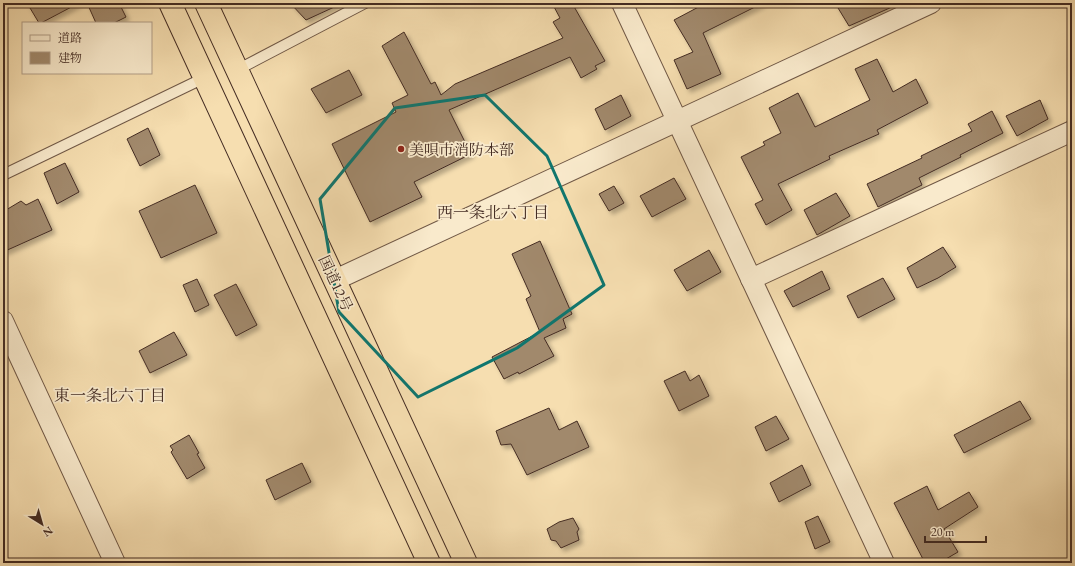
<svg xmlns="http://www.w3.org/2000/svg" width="1075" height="566" font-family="'EB Garamond','Noto Serif JP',serif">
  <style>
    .building { fill: #a1896c; stroke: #442c23; filter: url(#shadow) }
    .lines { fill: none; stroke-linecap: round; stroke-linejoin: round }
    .service-casing { stroke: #705846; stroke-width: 12 }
    .minor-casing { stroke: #705846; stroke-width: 22 }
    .trunk-casing { stroke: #442c23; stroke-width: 24 }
    .service { stroke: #f9eacc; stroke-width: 10 }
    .minor { stroke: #f9eacc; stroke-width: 20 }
    .trunk { stroke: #f6deb0; stroke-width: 22 }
    .marked { fill: none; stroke: #0f766e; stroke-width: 3; stroke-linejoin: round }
    .poi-dot { fill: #8f2418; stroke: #f9eacc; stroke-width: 1.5 }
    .labels { text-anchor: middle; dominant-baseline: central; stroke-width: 3.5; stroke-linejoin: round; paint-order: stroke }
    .poi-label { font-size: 15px; fill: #442c23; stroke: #f9eacc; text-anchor: start }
    .street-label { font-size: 15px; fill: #442c23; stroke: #f9eacc }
    .neighbourhood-label { font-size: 16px; fill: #442c23; stroke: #f9eacc }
  </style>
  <defs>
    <filter id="shadow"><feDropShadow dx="3.5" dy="3.5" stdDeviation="2" flood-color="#0004"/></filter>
  </defs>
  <rect width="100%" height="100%" fill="#f6deb0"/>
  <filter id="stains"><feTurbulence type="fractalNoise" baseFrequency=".005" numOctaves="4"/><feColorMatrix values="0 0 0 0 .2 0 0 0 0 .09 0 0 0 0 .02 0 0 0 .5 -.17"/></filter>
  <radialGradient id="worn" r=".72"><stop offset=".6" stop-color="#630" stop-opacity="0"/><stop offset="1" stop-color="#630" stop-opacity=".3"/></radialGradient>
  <g class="building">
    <polygon points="27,3 79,3 41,23 39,23"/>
    <polygon points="87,3 119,3 126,17 114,23 96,23"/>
    <polygon points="290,3 343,3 306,20"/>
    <polygon points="552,3 572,3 605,61 595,66 597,69 581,78 570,57 449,110 471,154 414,182 422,197 370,222 332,144 396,112 392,103 408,95 382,46 404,32 431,84 435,82 441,95 455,84 563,38 553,22 560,18"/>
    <polygon points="706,3 763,3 703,33 721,74 687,89 674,60 693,52 674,20"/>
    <polygon points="835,3 901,3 849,26"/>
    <polygon points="877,59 893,92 916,79 928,103 877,130 879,134 829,156 830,159 778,184 792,210 766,225 755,204 763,200 741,157 765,145 763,142 781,133 769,108 798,93 815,127 870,100 855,69"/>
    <polygon points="349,70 362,95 326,113 311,89"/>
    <polygon points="621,95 631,116 605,130 595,109"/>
    <polygon points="1040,100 1048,119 1017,136 1006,116"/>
    <polygon points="992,111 1003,133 960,155 961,157 919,178 922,185 878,207 867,184 922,158 921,156 972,131 968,124"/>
    <polygon points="148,128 160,155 140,166 127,139"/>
    <polygon points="65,163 79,192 57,204 44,173"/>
    <polygon points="674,178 686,199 652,217 640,196"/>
    <polygon points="195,185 217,233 161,258 139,211"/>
    <polygon points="614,186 624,203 609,211 599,194"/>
    <polygon points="836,193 850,216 817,235 804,210"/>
    <polygon points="38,199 52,230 3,252 3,216 6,214 6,210 21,201 26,205"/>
    <polygon points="540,241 572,314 563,319 566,328 544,338 554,356 519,374 518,372 504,379 492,357 540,332 526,299 531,296 512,254"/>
    <polygon points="943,247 956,267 938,278 917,288 907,268"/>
    <polygon points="709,250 721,272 687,291 674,270"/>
    <polygon points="822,271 830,289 793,307 784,291"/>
    <polygon points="883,278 895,299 858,318 847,296"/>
    <polygon points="197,279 209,305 195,312 183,285"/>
    <polygon points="236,284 257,325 236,336 214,295"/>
    <polygon points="174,332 187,355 150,373 139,351"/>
    <polygon points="685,371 690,381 699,375 709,396 679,411 664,381"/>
    <polygon points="1020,401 1031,419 964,453 954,435"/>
    <polygon points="549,408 559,430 577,421 589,447 527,475 511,444 501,445 496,431"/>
    <polygon points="776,416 789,439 766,451 755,427"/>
    <polygon points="189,435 199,453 197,454 205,468 187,479 171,452 173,450 170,446"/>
    <polygon points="302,463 311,482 275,500 266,480"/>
    <polygon points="802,465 811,485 779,502 770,483"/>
    <polygon points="927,486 938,510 969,492 978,507 944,529 958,552 939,563 925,563 894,503"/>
    <polygon points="818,516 830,542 815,549 805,522"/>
    <polygon points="573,518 579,529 577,532 579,540 561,548 556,541 551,540 547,529 559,522"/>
  </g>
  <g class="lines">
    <g class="service-casing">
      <g id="service">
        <polyline points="237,70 365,3"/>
        <polyline points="3,175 204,78"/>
      </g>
    </g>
    <g class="minor-casing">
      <g id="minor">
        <polyline points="622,3 884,563"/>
        <polyline points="751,279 1072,131"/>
        <polyline points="335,280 931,3"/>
        <polyline points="3,321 115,563"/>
      </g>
    </g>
    <g class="trunk-casing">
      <g id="trunk">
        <polyline points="170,3 429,563"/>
        <polyline points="206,3 466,563"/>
      </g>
    </g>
    <use href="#service" class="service"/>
    <use href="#minor" class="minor"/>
    <use href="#trunk" class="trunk"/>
  </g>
  <path class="marked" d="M485 95 547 156 604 285 517 348 418 397 339 312 320 199 395 108Z"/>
  <circle class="poi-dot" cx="401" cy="149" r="4"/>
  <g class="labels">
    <g class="poi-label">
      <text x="409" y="149">美唄市消防本部</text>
    </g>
    <g class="street-label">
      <text transform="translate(336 283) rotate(65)">国道12号</text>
    </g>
    <g class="neighbourhood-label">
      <text x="493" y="212">西一条北六丁目</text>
      <text x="110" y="395">東一条北六丁目</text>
    </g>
  </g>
  <rect width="1075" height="566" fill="none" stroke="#f6deb0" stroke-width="16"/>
  <rect x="4" y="4" width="1067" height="558" fill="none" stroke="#442c23" stroke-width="2"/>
  <rect x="8" y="8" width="1059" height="550" fill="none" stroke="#442c23"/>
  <rect x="22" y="22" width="130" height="52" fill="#f9eacc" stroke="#b19e88"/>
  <rect x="30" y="35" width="20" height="6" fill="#f9eacc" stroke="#b19e88"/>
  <text x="58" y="42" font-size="12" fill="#442c23">道路</text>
  <rect x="30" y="52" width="20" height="12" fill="#a1896c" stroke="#b19e88"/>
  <text x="58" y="62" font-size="12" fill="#442c23">建物</text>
  <g transform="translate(42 524) rotate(143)" stroke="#f9eacc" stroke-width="3" paint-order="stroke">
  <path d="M0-3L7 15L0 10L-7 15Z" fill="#442c23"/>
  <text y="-6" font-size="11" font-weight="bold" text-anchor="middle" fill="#442c23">N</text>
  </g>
  <path d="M925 536v6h61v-6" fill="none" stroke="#442c23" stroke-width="2"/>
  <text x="931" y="536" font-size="12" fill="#442c23" stroke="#f9eacc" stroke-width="3" paint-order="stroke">20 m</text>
  <rect width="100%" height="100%" filter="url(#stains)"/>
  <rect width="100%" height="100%" fill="url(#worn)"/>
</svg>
